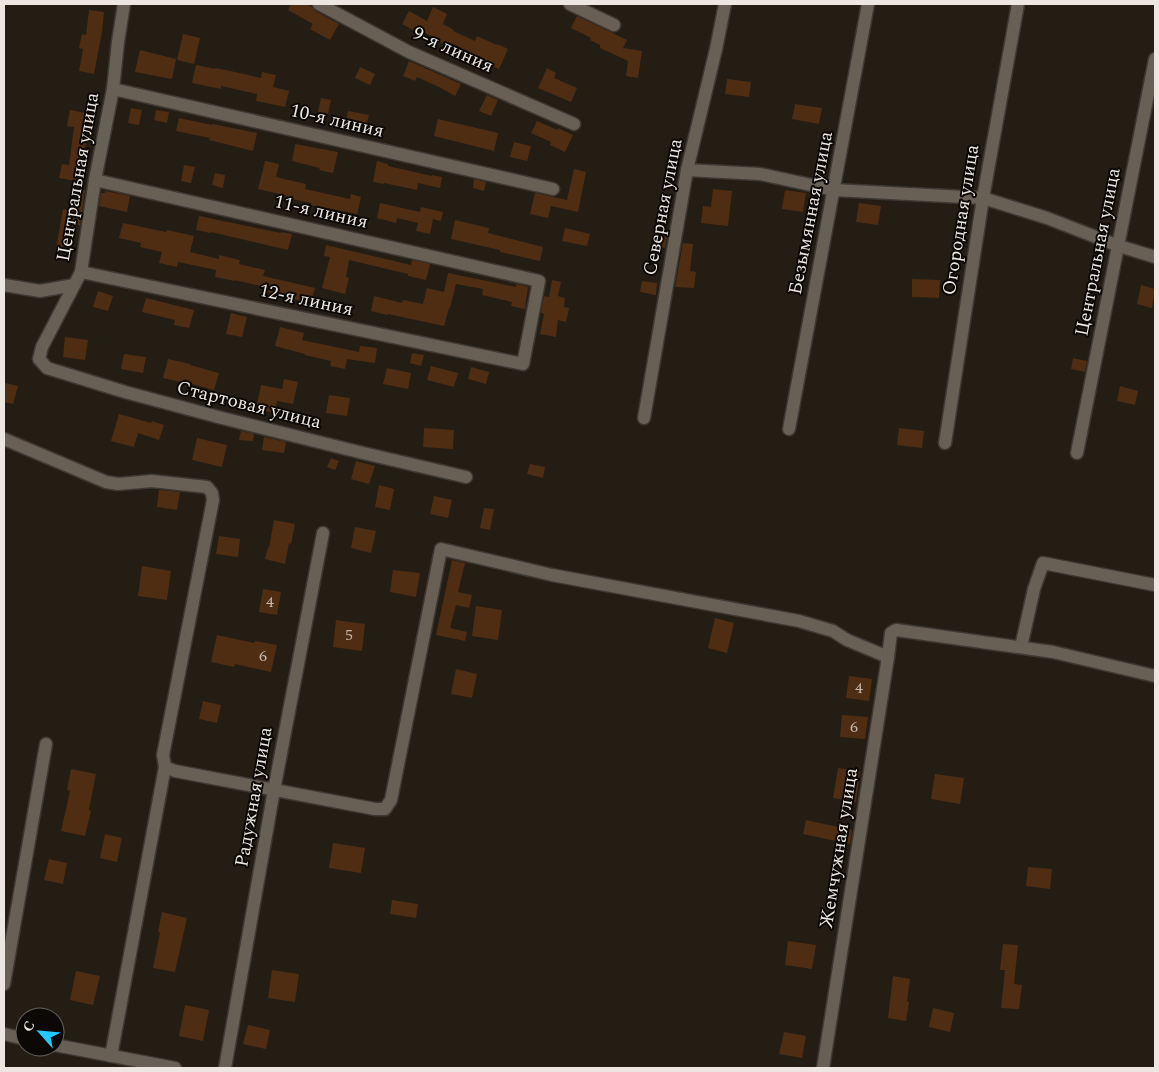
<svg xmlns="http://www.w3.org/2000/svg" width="1159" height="1072" font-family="Spectral,serif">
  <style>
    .building { fill: #4e2d13 }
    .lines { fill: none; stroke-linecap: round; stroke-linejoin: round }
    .street-casing { stroke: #3e3833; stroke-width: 15 }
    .street { stroke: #685f55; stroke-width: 12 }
    .labels { text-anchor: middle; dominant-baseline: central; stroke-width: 4; stroke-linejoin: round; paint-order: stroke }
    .number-label { font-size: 16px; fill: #c4b8ae }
    .street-label { font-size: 19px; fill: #ece7e1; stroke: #0b0805 }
  </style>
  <rect width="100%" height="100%" fill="#241d14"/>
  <g class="building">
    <polygon points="291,4 306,4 312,7 315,11 339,24 330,40 310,29 313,24 288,10"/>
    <polygon points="433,7 447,14 443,24 454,30 453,31 475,41 477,36 497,45 497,44 508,49 499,69 468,56 470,52 448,42 447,45 437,41 438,39 414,28 413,30 402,24 409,11 427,21"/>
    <polygon points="89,10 104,12 102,32 94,74 79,71 83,49 79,48 82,34 86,35"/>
    <polygon points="577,16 627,40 623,48 642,51 638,78 626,76 628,61 600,48 600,45 602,46 590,40 591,38 571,28"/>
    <polygon points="183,34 200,38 194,64 177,60"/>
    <polygon points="140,50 176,59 172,79 135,72"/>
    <polygon points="409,61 461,84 455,96 441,88 417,77 415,81 403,76"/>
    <polygon points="196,65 215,69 215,68 235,72 261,78 262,72 276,75 273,87 289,91 285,107 256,101 257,94 221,86 221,89 192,83"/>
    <polygon points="360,67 375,74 370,85 355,78"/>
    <polygon points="547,68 556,73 554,78 577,88 571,102 538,88"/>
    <polygon points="727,79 751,82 749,97 725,94"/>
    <polygon points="487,95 498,100 491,116 479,111"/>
    <polygon points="321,98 331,100 328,114 318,112"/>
    <polygon points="795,104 822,108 819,124 792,119"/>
    <polygon points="131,108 142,110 139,125 128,123"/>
    <polygon points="70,110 86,113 81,140 86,141 82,168 84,168 81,182 59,178 62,164 69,165 74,127 67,126"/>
    <polygon points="156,110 169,112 167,123 154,120"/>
    <polygon points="348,111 369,115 366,126 346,122"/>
    <polygon points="179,118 212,125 213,124 257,133 253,151 209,140 210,138 176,131"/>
    <polygon points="438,119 498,133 494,151 434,136"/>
    <polygon points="537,121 557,130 558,128 573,135 565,152 550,145 551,142 531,133"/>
    <polygon points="514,142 531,146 527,161 510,157"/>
    <polygon points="295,144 338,152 333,173 319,170 320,168 292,161"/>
    <polygon points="265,161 279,164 276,177 306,184 305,189 350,199 351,194 361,197 357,214 311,205 311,203 287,198 288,196 258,189"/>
    <polygon points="377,161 388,164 388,166 432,176 432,175 442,177 440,188 418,183 417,190 384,183 384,184 373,182"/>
    <polygon points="184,165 195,167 191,183 181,181"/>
    <polygon points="574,169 586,172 578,212 551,206 548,218 530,214 535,193 567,200"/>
    <polygon points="215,173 225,175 223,188 212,185"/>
    <polygon points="474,179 486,182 484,191 473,188"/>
    <polygon points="713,189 732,191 728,226 701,223 703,206 711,207"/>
    <polygon points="81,190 85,190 80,226 77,225 74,240 72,240 70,251 56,249 63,209 78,212"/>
    <polygon points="785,190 806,193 803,212 782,209"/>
    <polygon points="105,191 130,196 127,212 99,206 101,193 105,193"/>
    <polygon points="380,203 420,212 421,207 443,212 441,221 433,219 430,234 416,231 418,223 397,218 396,223 377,218"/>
    <polygon points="859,203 881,206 878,225 856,222"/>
    <polygon points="199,216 281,233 281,232 292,234 288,250 211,232 210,233 196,230"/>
    <polygon points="455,220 489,228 488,233 543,247 540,261 500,252 500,250 451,239"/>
    <polygon points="123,223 166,232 167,230 194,236 190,252 219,259 219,255 240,260 239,264 265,270 263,276 315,288 311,303 293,299 293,297 268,292 269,288 235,280 235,281 215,277 216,270 178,262 177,267 159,263 162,252 140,247 141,243 119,238"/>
    <polygon points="565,228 590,234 587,246 562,241"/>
    <polygon points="659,235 667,237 665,248 657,247"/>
    <polygon points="683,243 693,244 690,271 696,272 694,288 675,287"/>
    <polygon points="326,245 411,265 412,260 430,264 426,280 408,276 408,274 349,260 346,277 349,278 345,294 322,288 330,257 324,256"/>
    <polygon points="448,273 516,287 516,284 528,287 525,309 511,306 512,302 482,295 483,289 456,284 450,308 449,308 444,326 388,314 387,315 371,311 374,296 402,303 403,300 423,304 427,288 444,292"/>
    <polygon points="912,279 940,280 939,298 912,297"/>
    <polygon points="552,280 561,282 558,296 565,298 564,307 569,308 566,322 558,320 556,337 540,334 544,314 541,313 544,296 549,297"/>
    <polygon points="642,281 657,283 656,295 640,292"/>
    <polygon points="1141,285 1155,289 1152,308 1137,304"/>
    <polygon points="98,291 113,296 108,311 93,307"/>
    <polygon points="146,298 194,310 189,328 174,325 175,320 142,312"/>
    <polygon points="231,313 247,317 242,337 226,334"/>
    <polygon points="280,327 304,333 302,340 359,352 360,346 377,348 375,363 347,359 345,369 330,366 331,361 305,355 305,354 275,346"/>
    <polygon points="65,337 88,340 85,360 63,357"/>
    <polygon points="412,353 424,355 421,366 410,363"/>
    <polygon points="124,354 146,357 143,373 121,369"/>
    <polygon points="1073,358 1087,361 1085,372 1071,369"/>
    <polygon points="168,359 190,364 190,365 219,373 214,390 185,382 185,383 163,378"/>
    <polygon points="431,366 458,373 454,387 427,380"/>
    <polygon points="471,367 489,372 486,384 468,379"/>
    <polygon points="387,368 411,373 408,389 383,384"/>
    <polygon points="284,379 298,382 293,404 277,401 275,413 256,409 261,385 282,389"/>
    <polygon points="5,383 18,386 13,404 4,402 4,389"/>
    <polygon points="1120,386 1138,391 1135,405 1117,401"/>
    <polygon points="329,395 350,398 347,416 326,413"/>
    <polygon points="119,414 151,423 152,421 164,425 159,440 138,433 134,447 111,441"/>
    <polygon points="424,428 454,430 453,449 423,447"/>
    <polygon points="899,428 924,431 922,448 897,445"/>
    <polygon points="241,431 254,434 253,441 239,440"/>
    <polygon points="264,437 286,442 284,453 262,450"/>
    <polygon points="197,438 227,445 222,467 192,460"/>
    <polygon points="331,458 339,461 335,470 327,467"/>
    <polygon points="356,461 375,466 369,484 351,479"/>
    <polygon points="530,464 545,467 543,478 527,474"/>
    <polygon points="379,485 394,489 390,510 375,507"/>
    <polygon points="159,490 180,492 177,510 157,507"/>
    <polygon points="434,496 452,500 448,518 430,514"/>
    <polygon points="484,508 494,509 490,530 480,528"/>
    <polygon points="274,520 295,524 291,544 289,543 285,564 265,559 268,547 269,548"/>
    <polygon points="355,527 376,531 371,553 351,548"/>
    <polygon points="219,536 240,539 238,557 216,554"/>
    <polygon points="452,560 465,563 458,592 472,595 469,608 456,605 450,628 467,632 465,641 436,635"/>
    <polygon points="142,566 171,571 167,600 138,596"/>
    <polygon points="393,570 420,573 416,597 390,592"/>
    <polygon points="263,589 281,592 277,615 259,612"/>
    <polygon points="476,606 502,610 498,640 472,636"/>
    <polygon points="715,618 734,623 727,653 708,648"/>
    <polygon points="336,620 365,624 362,651 333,647"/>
    <polygon points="217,635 254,643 255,641 277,645 271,672 235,664 234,667 211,662"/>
    <polygon points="456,669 477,674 472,698 451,694"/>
    <polygon points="849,676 872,679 869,701 846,698"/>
    <polygon points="203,701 221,705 217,723 199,719"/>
    <polygon points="842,715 868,717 865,739 840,737"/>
    <polygon points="838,768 860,771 856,802 833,798"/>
    <polygon points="71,769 96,774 89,810 91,811 85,836 61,831 70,791 67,790"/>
    <polygon points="935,774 964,778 960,804 931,799"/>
    <polygon points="806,820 852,830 850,844 803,834"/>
    <polygon points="105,834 122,838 117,862 100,858"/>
    <polygon points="333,843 365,848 361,873 329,868"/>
    <polygon points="49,859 67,863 63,884 44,880"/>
    <polygon points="1028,867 1052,869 1050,889 1026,886"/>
    <polygon points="392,900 418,904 416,918 390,914"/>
    <polygon points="162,912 187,918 175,972 153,968 160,932 158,932"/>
    <polygon points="788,941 816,945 812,969 785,965"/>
    <polygon points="1003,944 1018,945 1014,984 1022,985 1019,1009 1001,1008 1005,970 1000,970"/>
    <polygon points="272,970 299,974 295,1002 268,998"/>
    <polygon points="76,971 100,976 93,1005 70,1000"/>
    <polygon points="893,976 910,979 907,1001 909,1002 906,1021 888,1018"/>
    <polygon points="185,1005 209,1010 203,1041 179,1036"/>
    <polygon points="933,1008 954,1013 950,1032 929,1027"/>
    <polygon points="248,1025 270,1030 266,1049 243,1044"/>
    <polygon points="784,1032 806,1036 802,1058 779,1054"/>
  </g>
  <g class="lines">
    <g class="street-casing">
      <g id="street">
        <polyline points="124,4 118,42 113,89 95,180 81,272 42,347 39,359 47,368 125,392 222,418 363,453 466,477"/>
        <polyline points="319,4 409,52 574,124"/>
        <polyline points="570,4 614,25"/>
        <polyline points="113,89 553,189"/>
        <polyline points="687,170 760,174 834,190 983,198 1047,218 1119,246 1155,257"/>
        <polyline points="81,272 523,364 539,281 95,180"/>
        <polyline points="4,285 40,291 74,285"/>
        <polyline points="644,418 687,170 716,49 725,4"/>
        <polyline points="789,429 868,4"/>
        <polyline points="4,439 106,482 118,484 152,481 207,487 212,493 213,500 163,755 165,767 175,771 375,809 385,809 391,800 441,549 552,575 799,621 833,631 847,640 888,657"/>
        <polyline points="945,443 983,198 1018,4"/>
        <polyline points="1077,453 1155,59"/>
        <polyline points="1021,647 1034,589 1043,563 1155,585"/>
        <polyline points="4,984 46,744"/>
        <polyline points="4,1034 25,1039"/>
        <polyline points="55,1045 175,1068"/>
        <polyline points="111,1056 165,767"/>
        <polyline points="225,1068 274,790 323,533"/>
        <polyline points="823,1068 888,657 891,633 896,630 1053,652 1155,676"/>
      </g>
    </g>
    <use href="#street" class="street"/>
  </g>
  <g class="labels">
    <g class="number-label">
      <text x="270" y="602">4</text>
      <text x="349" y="635">5</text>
      <text x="263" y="656">6</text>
      <text x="859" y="688">4</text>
      <text x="854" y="727">6</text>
    </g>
    <g class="street-label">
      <text transform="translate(453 50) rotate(24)">9-я линия</text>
      <text transform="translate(337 121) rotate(13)">10-я линия</text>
      <text transform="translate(78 177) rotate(-80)">Центральная улица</text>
      <text transform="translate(663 207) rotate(-79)">Северная улица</text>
      <text transform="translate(321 212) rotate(13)">11-я линия</text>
      <text transform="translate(811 213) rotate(-79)">Безымянная улица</text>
      <text transform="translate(961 220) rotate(-81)">Огородная улица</text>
      <text transform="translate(1098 252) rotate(-79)">Центральная улица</text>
      <text transform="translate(306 300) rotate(12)">12-я линия</text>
      <text transform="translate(249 405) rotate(14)">Стартовая улица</text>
      <text transform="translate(254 797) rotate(-80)">Радужная улица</text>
      <text transform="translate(839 848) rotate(-81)">Жемчужная улица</text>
    </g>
  </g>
  <rect width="1159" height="1072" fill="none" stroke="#ece7e1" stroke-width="10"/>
  <g transform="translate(40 1032) rotate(297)"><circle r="24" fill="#0b0805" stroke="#65615d"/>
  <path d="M0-4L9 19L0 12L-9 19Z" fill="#22c9fe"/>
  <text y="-8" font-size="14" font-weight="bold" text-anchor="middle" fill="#ece7e1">С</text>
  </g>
</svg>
